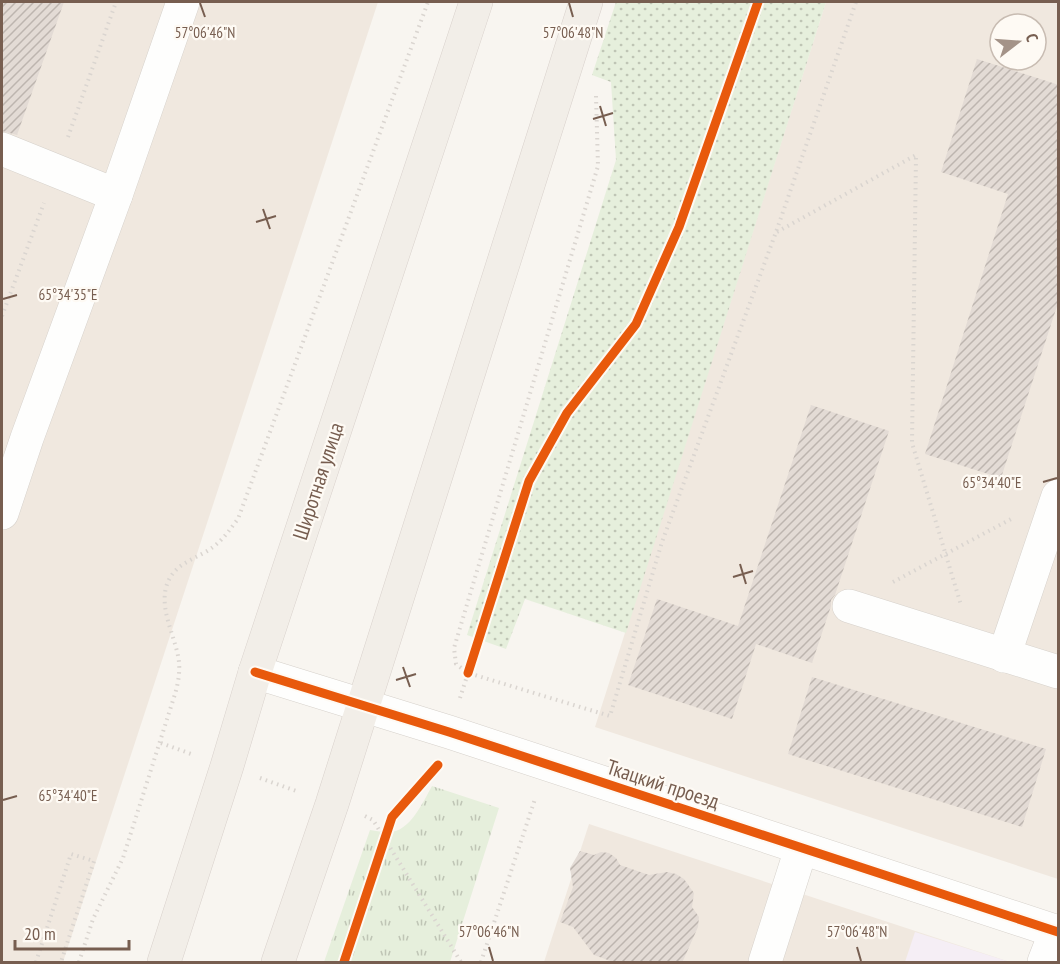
<svg xmlns="http://www.w3.org/2000/svg" width="1060" height="964" font-family="'PT Sans Narrow',sans-serif">
  <style>
    .residential { fill: #f0e8df; fill-rule: evenodd }
    .education { fill: #f5eef5 }
    .grass { fill: url(#grass-tufts) }
    .park { fill: url(#park-dots) }
    .building { fill: url(#building-hatch) }
    .lines { fill: none; stroke-linecap: round; stroke-linejoin: round }
    .minor-casing { stroke: #d6d1cb; stroke-width: 34 }
    .major-casing { stroke: #d9d1cc; stroke-width: 34 }
    .path { stroke: #dad5d0; stroke-width: 4; stroke-dasharray: 1.5 4.5; stroke-linecap: butt }
    .minor { stroke: #fefefd; stroke-width: 33 }
    .major { stroke: #f2eee8; stroke-width: 33 }
    .cycleway-casing { stroke: #fefaf4; stroke-width: 13 }
    .cycleway { stroke: #e8590c; stroke-width: 9 }
    .ticks { fill: none; stroke: #775e50; stroke-width: 2 }
    .labels { text-anchor: middle; dominant-baseline: central; stroke-width: 4.5; stroke-linejoin: round; paint-order: stroke }
    .street-label { font-size: 21px; fill: #775e50; stroke: #fefaf4 }
    .ticks-label { font-size: 15px; text-anchor: middle; fill: #775e50; stroke: #fefaf4; stroke-width: 4.5; stroke-linejoin: round; paint-order: stroke }
  </style>
  <defs>
    <pattern id="grass-tufts" width="24" height="20" patternUnits="userSpaceOnUse" patternTransform="scale(1.5)"><rect width="24" height="20" fill="#e6efdc"/><path d="M3 7l-1-3M5 7V3M7 7l1-3M15 17l-1-3M17 17v-4M19 17l1-3" fill="none" stroke="#bfc5b5"/></pattern>
    <pattern id="park-dots" width="8" height="8" patternUnits="userSpaceOnUse" patternTransform="scale(1.5)"><rect width="8" height="8" fill="#e6efdc"/><path d="M2 2h.1M6 6h.1" fill="none" stroke="#bfc5b5" stroke-width="1.8" stroke-linecap="round"/></pattern>
    <pattern id="building-hatch" width="6" height="6" patternUnits="userSpaceOnUse" patternTransform="scale(1.5)"><rect width="6" height="6" fill="#e3dbd5"/><path d="M-1 1l2-2M0 6l6-6M5 7l2-2" fill="none" stroke="#bdb5af"/></pattern>
  </defs>
  <rect width="100%" height="100%" fill="#f8f5f0"/>
  <g class="residential">
    <polygon points="2,2 378,2 63,962 2,962"/>
    <path d="M826 2H1058V879L595 727ZM1000 24H1036V60H1000Z"/>
    <polygon points="589,824 1010,962 544,962"/>
  </g>
  <polygon class="education" points="915,932 1010,962 905,962"/>
  <path class="grass" d="M432 786 499 808 450 962H324L370 830C376 831 383 832 389 832 410 832 423 802 432 786Z"/>
  <polygon class="park" points="616,2 826,2 626,633 525,599 506,649 467,635 616,160 611,82 592,75"/>
  <g class="building">
    <polygon points="2,2 64,2 17,135 2,131"/>
    <polygon points="977,59 1059,85 1059,300 1001,478 925,454 1008,194 941,172"/>
    <polygon points="811,405 889,431 835,595 831,600 831,606 812,663 756,644 732,719 628,685 657,599 738,626"/>
    <polygon points="812,677 1046,749 1022,827 788,754"/>
    <polygon points="580,851 594,855 601,852 609,853 616,858 620,865 649,875 667,872 676,874 684,879 694,893 692,907 699,917 698,927 682,963 616,963 594,955 573,927 560,922 573,887 570,868"/>
  </g>
  <g class="lines">
    <g class="minor-casing">
      <g id="minor">
        <polyline points="2,149 116,195"/>
        <polyline points="2,513 27,438 116,195 183,2"/>
        <polyline points="849,606 1058,672"/>
        <polyline points="1004,656 1058,496"/>
        <polyline points="255,672 449,732 1058,932"/>
        <polyline points="765,962 801,849"/>
        <polyline points="1044,962 1056,931"/>
      </g>
    </g>
    <g class="major-casing">
      <g id="major">
        <polyline points="164,962 227,766 255,672 476,2"/>
        <polyline points="278,962 332,804 586,2"/>
      </g>
    </g>
    <g class="path">
      <polyline points="596,96 598,166 454,648 456,664 468,673 610,716 662,542 776,232 856,2"/>
      <polyline points="68,137 116,2"/>
      <polyline points="777,232 916,155 912,443 961,605"/>
      <polyline points="2,316 44,203"/>
      <polyline points="893,582 1013,518"/>
      <polyline points="460,698 468,673"/>
      <polyline points="161,743 194,755"/>
      <polyline points="260,778 299,792"/>
      <polyline points="365,816 373,820 461,962"/>
      <polyline points="36,962 71,854 94,861 61,962"/>
      <path d="M79 962 93 919 123 858 175 694C178 684 180 673 179 662 176 635 154 603 171 576 181 561 200 557 213 547 224 539 230 529 238 519L428 2"/>
      <polyline points="481,962 535,799"/>
    </g>
    <use href="#minor" class="minor"/>
    <use href="#major" class="major"/>
    <g class="cycleway-casing">
      <g id="cycleway">
        <polyline points="255,672 449,732 1058,932"/>
        <polyline points="468,673 529,481 567,413 636,324 679,227 758,2"/>
        <polyline points="344,962 392,817 438,765"/>
      </g>
    </g>
    <use href="#cycleway" class="cycleway"/>
  </g>
  <path class="ticks" d="M200 3 205 17M569 3 573 17M600 106 606 126M593 119 613 113M263 209 270 229M256 222 276 216M3 299 17 295M1043 482 1057 478M740 564 746 584M733 577 753 571M403 667 410 687M396 680 416 674M3 800 17 796M489 947 493 961M857 947 861 961"/>
  <g class="labels">
    <g class="street-label">
      <text transform="translate(318 481) rotate(-72)">Широтная улица</text>
      <text transform="translate(663 784) rotate(18)">Ткацкий проезд</text>
    </g>
  </g>
  <g class="ticks-label">
    <text x="205" y="38">57°06'46"N</text>
    <text x="573" y="38">57°06'48"N</text>
    <text x="68" y="300">65°34'35"E</text>
    <text x="992" y="488">65°34'40"E</text>
    <text x="68" y="801">65°34'40"E</text>
    <text x="489" y="937">57°06'46"N</text>
    <text x="857" y="937">57°06'48"N</text>
  </g>
  <rect width="1060" height="964" fill="none" stroke="#775e50" stroke-width="6"/>
  <g transform="translate(1018 42) rotate(73)"><circle r="28" fill="#fefaf4" stroke="#c8bcb2" stroke-width="1.5"/>
  <path d="M0-4.5L10 22L0 15L-10 22Z" fill="#a49388"/>
  <text y="-9" font-size="16" font-weight="bold" text-anchor="middle" fill="#775e50">С</text>
  </g>
  <path d="M15 940v9h114v-9" fill="none" stroke="#775e50" stroke-width="3"/>
  <text x="24" y="940" font-size="18" fill="#775e50" stroke="#fefaf4" stroke-width="4.5" paint-order="stroke">20 m</text>
</svg>
